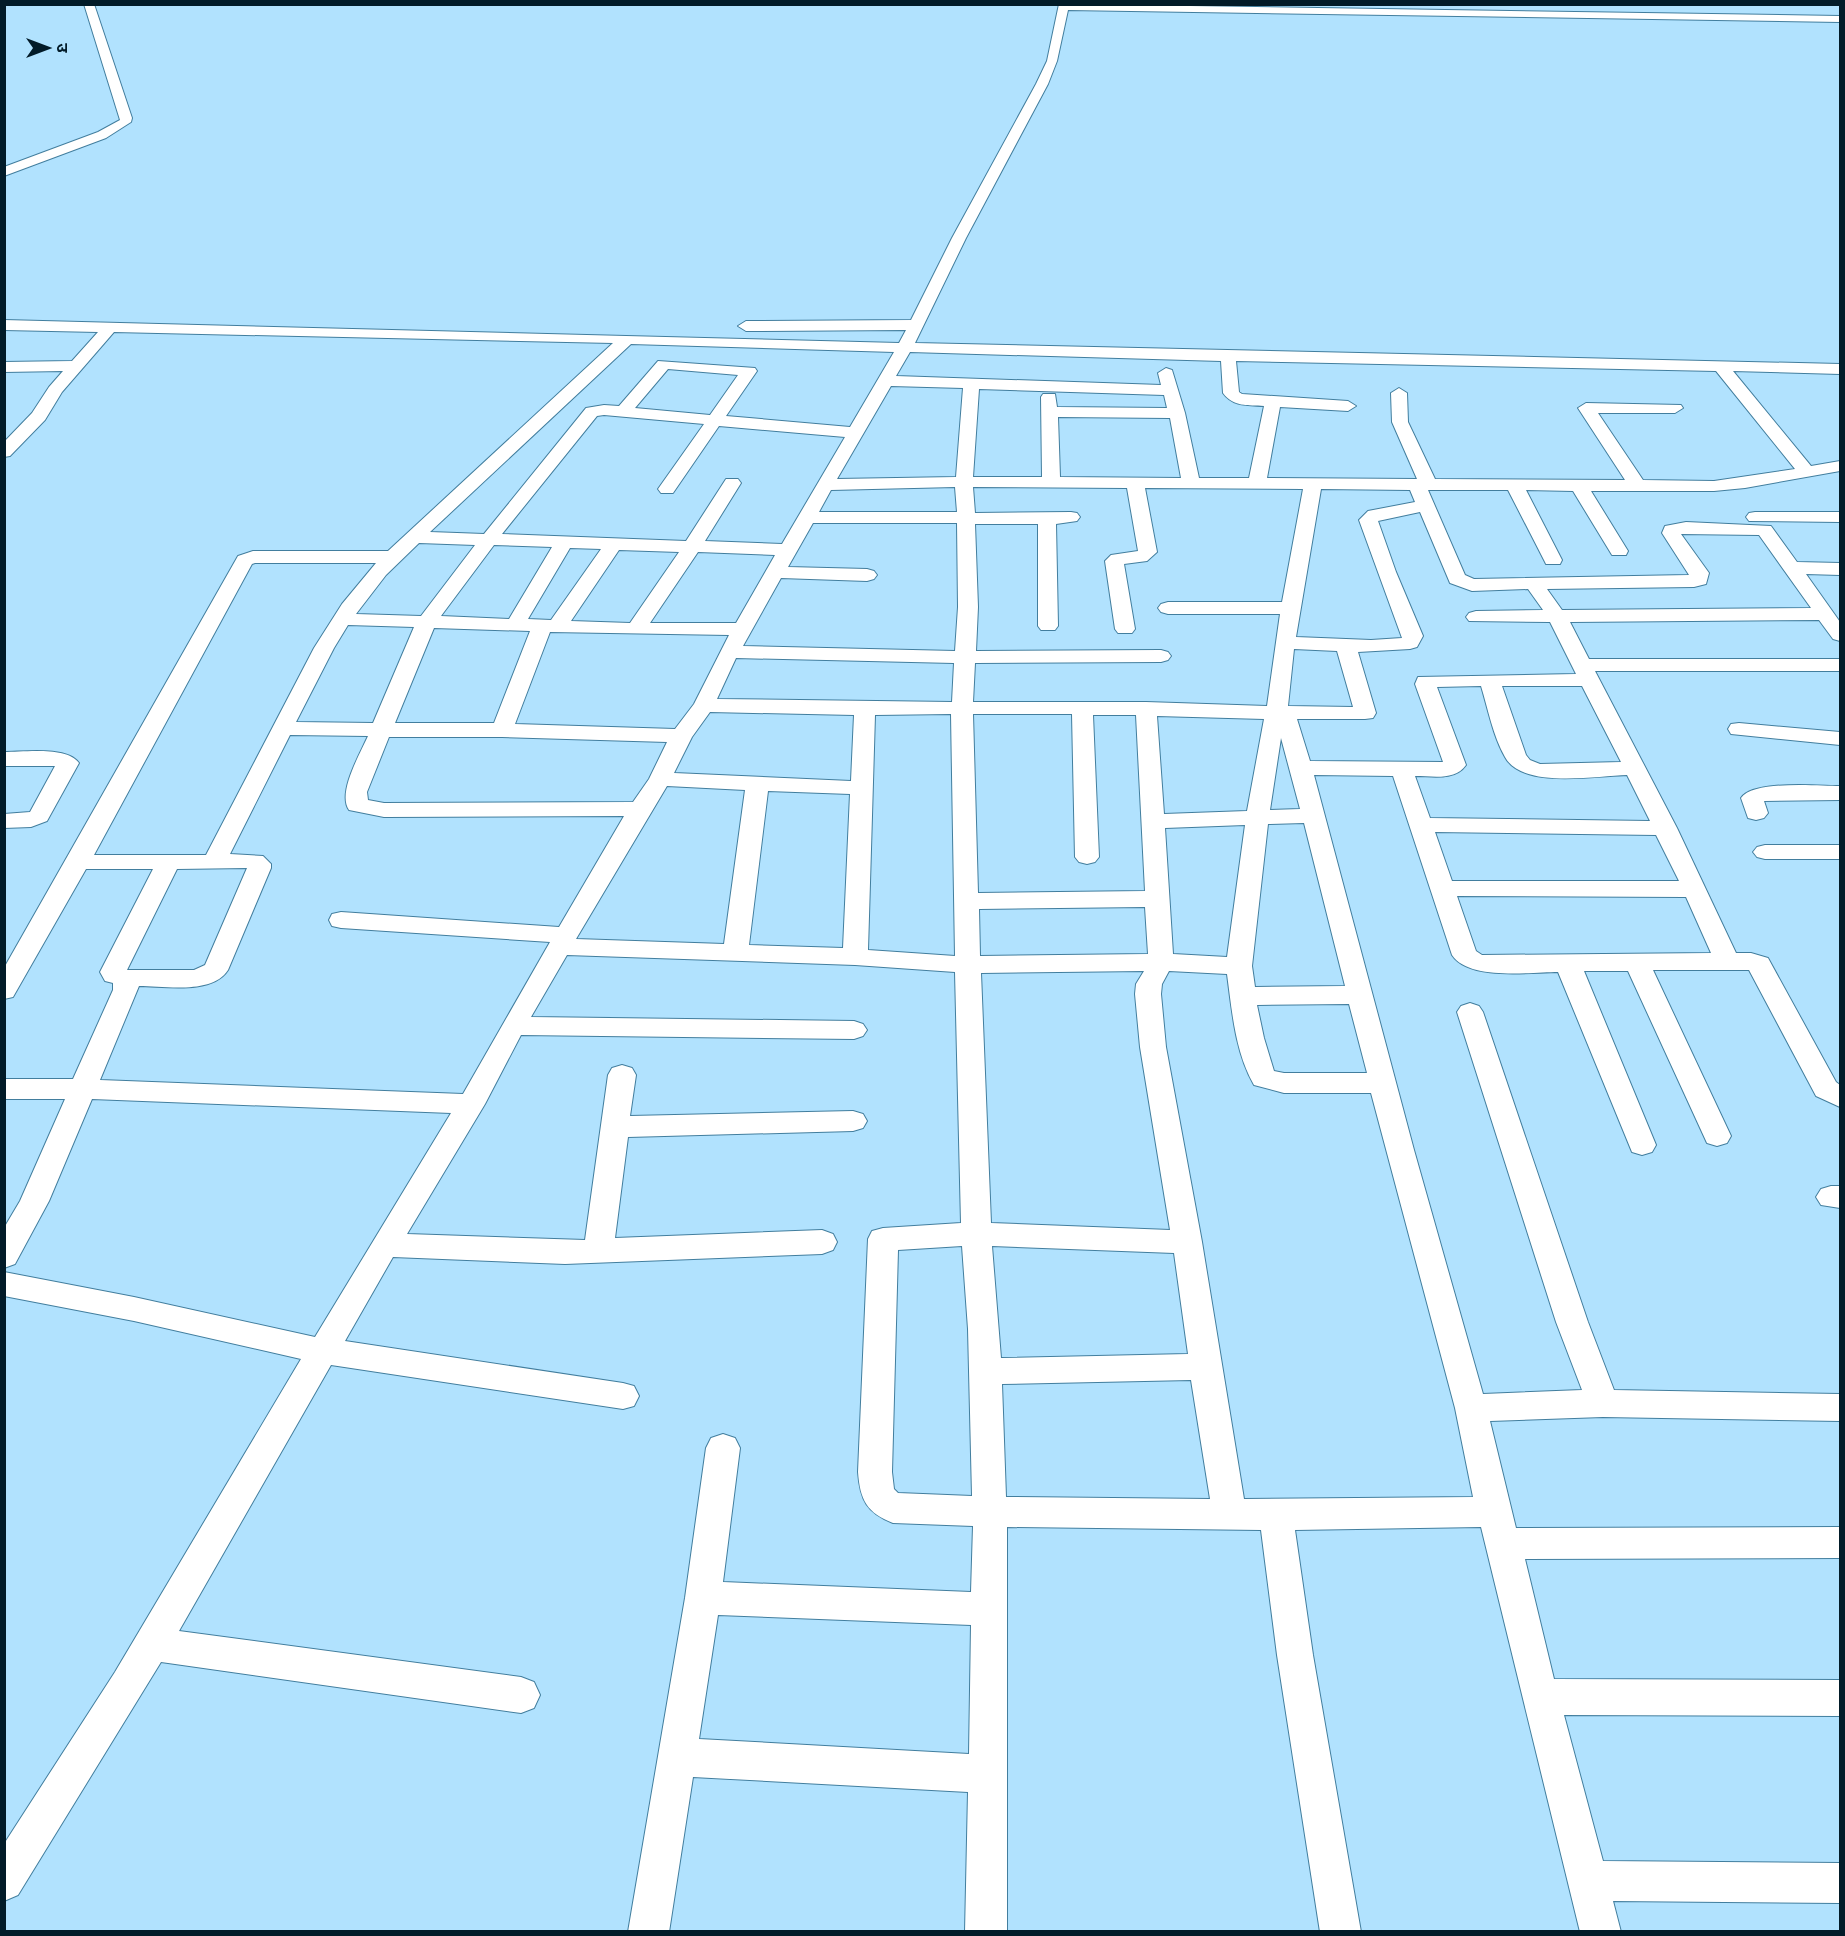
<svg xmlns="http://www.w3.org/2000/svg" width="1845" height="1936" font-family="'Fira Sans Condensed','Noto Sans Devanagari',sans-serif">
  <style>
    .lines { fill: none; stroke-linecap: round; stroke-linejoin: round }
    .minor-casing { stroke: #427e9e; stroke-width: 2 }
    .minor { fill: #fff; fill-rule: evenodd }
  </style>
  <rect width="100%" height="100%" fill="#b1e2fe"/>
  <g class="lines">
    <g class="minor-casing">
      <g id="minor">
        <polygon points="84,4 94,4 132,118 131,122 106,138 4,176 4,167 98,132 120,120"/>
        <path d="M1059 4 1840 16V22L1068 10 1057 61 1048 84 966 238 915 343 1840 364V374L1733 371 1811 466 1840 461V471L1745 488 1714 491H1591L1628 551 1626 555H1612L1573 491 1526 490 1562 560 1560 564H1546L1544 560 1508 490H1428L1465 575 1474 579 1689 575 1662 533 1665 526 1686 522 1771 526 1797 562 1840 563V575L1806 574 1840 622V641L1833 639 1819 620 1570 622 1589 659H1840V671H1595L1677 828 1736 953H1751L1768 958 1836 1082 1840 1085V1107L1816 1096 1749 970H1653L1731 1136 1727 1143 1717 1146 1707 1143 1628 971H1584L1656 1145 1652 1152 1642 1155 1632 1152 1558 972C1531 972 1469 981 1452 955L1393 776 1314 775 1414 1150 1483 1394 1582 1390 1556 1322 1457 1012 1461 1006 1470 1003 1479 1006 1483 1012 1588 1322 1614 1390 1840 1394V1421L1603 1417 1490 1421 1516 1528 1840 1527V1558L1525 1559 1554 1679 1840 1680V1716L1564 1715 1603 1861 1840 1863V1903L1613 1901 1621 1932H1580L1481 1527 1295 1530 1313 1655 1361 1932H1320L1277 1655 1261 1530 1007 1527V1932H965L968 1792 693 1777 669 1932H628L685 1598 706 1448 711 1438 723 1434 735 1438 740 1448 723 1582 971 1592 973 1526 893 1523C867 1513 860 1500 858 1472L868 1239 872 1231 883 1228 961 1223 955 972 855 965 567 955 531 1017 854 1021 863 1024 867 1030 863 1036 854 1039 521 1035 485 1104 407 1234 585 1240 608 1075 612 1068 622 1065 632 1068 636 1075 630 1116 853 1111 863 1114 867 1121 863 1128 853 1131 628 1137 615 1238 822 1230 833 1234 837 1242 833 1250 822 1254 565 1264 393 1257 345 1341 623 1383 634 1386 639 1396 634 1406 623 1409 331 1365 179 1631 521 1677 534 1682 540 1695 534 1708 521 1713 161 1662 18 1895 4 1901V1844L115 1672 301 1359 134 1321 4 1296V1272L134 1297 315 1337 451 1113 92 1099 49 1201 15 1264 4 1268V1228L20 1201 65 1099H4V1079H73L113 990V983L105 981 100 972 153 869H86L13 997 4 999V968L238 556 253 551H388L613 343 114 332 62 392 45 420 10 456 4 457V442L32 413 49 387 63 371 4 372V362L72 361 98 332 4 330V320L899 343 906 330 746 331 738 326 746 321 911 320 952 238 1036 84 1047 61ZM631 344 894 352 850 427 726 416 757 371 755 368 658 361 619 406 604 405 586 408 484 534 430 532ZM910 352 1221 361 1223 393C1233 407 1248 405 1264 406L1249 478H1199L1185 413 1172 370 1166 368 1158 373 1161 385 896 376ZM1236 361 1716 371 1795 469 1714 481 1643 480 1598 413H1675L1683 408 1681 405 1586 403 1578 408 1625 480 1435 479 1408 422 1407 393 1399 388 1391 393 1392 422 1417 479 1267 478 1280 407 1348 411 1356 406 1348 401 1242 394 1239 392ZM668 369 738 375 710 415 635 408ZM891 386 963 388 956 477 837 479ZM979 389 1164 395 1167 408 1057 407 1055 394H1043L1041 397 1042 477H973ZM604 415 704 424 658 489 661 493H673L719 426 845 437 782 544 705 541 741 483 738 479H726L686 541 502 534 597 416ZM1058 417 1170 418 1181 478 1060 477ZM955 487 957 512H819L831 490ZM973 487 1127 488 1138 551 1111 555 1105 561 1115 629 1118 633H1132L1135 629 1124 564 1147 561 1157 552 1145 488 1303 489 1282 602H1168L1161 604 1158 608 1161 612 1168 614H1280L1267 706 1146 702H973L975 663 1161 662 1168 660 1171 656 1168 652 1161 650 976 651 978 607 975 524H1038V626L1041 630H1055L1058 626 1056 524 1077 521 1080 517 1077 513 1071 512 975 513ZM1321 489 1410 490 1415 502 1368 511 1359 520 1402 638 1371 640 1296 637ZM1420 512 1450 583 1472 591 1528 589 1543 610 1476 611 1469 613 1466 617 1469 621 1550 622 1576 674 1418 677 1415 684 1443 762 1310 761 1297 719H1365L1373 718 1376 713 1358 652 1410 649 1417 647 1423 636 1396 572 1378 521ZM813 523H957L958 607 955 651 743 646 781 578 867 581 874 579 877 575 874 571 867 569 788 567ZM1681 534 1759 535 1811 608 1562 610 1547 589 1694 587 1706 584 1709 573ZM419 543 475 545 421 616 356 614 386 575ZM494 545 552 547 509 619 441 616ZM570 548 601 549 551 620 528 619ZM619 550 679 552 630 623 571 621ZM698 552 775 555 736 623H650ZM255 563H376L342 604 314 648 206 855H94L252 564ZM348 625 414 627 373 723 296 722 334 648ZM434 628 530 631 494 723H395ZM550 632 729 635 694 704 675 729 515 724ZM1294 649 1337 651 1353 707 1288 706ZM736 658 954 663 952 702 717 699ZM1481 686C1488 709 1493 736 1505 757 1522 789 1595 776 1627 775L1650 821 1430 818 1415 776C1433 776 1455 781 1466 765L1437 687ZM1502 686H1582L1621 762 1540 764 1530 760 1526 755ZM710 712 854 715 851 781 674 773 692 737ZM951 714 955 956 868 950 875 715ZM973 714H1072L1075 857 1079 862 1087 864 1095 862 1099 857 1093 715H1136L1145 891 978 893ZM1157 716 1264 719 1247 811 1164 814ZM290 735 368 736C360 754 337 793 349 810L384 817 624 816 559 927 341 912 332 914 329 920 332 926 341 928 550 942 463 1094 100 1080 139 986C164 986 212 995 228 970L271 868V864L263 856 230 854ZM389 737H502L667 742 649 779 633 802 384 803 368 800 367 792ZM1281 738 1300 809 1270 810ZM667 786 745 790 724 944 576 939ZM768 791 850 794 843 948 749 945ZM1304 823 1345 986 1255 987 1252 966 1268 824ZM1245 825 1227 957 1173 954 1165 828ZM1435 832 1656 835 1679 881H1452ZM247 868 205 965 194 970H127L177 869ZM1457 896 1686 897 1711 953 1482 955 1476 951ZM1145 907 1148 954 980 956 979 909ZM1144 971 1136 984 1135 994 1140 1047 1170 1230 991 1223 981 973ZM1169 971 1227 974C1232 1011 1235 1052 1254 1085L1284 1093H1371L1455 1408 1473 1497 1244 1499 1202 1242 1166 1047 1161 994 1162 984ZM1349 1004 1367 1073H1284L1274 1071 1264 1038 1257 1005ZM962 1246 968 1329 972 1496 898 1493 894 1489 892 1472 898 1250ZM992 1246 1174 1253 1188 1354 1001 1358ZM1191 1380 1210 1499 1006 1497 1002 1384ZM718 1615 971 1625 969 1754 699 1739Z"/>
        <polygon points="1755,512 1840,512 1840,522 1749,521 1746,517 1749,513"/>
        <polygon points="1739,723 1840,732 1840,745 1731,734 1728,729 1731,724"/>
        <path d="M4 752C24 752 67 746 79 763L47 821 31 827 4 828V814L30 812 55 766H4Z"/>
        <path d="M1840 786V800L1764 801 1768 813 1764 818 1756 820 1748 818 1741 798C1753 780 1818 786 1840 786Z"/>
        <polygon points="1765,845 1840,845 1840,859 1765,859 1757,857 1753,852 1757,847"/>
        <polygon points="1831,1186 1840,1186 1840,1208 1821,1205 1816,1197 1821,1189"/>
      </g>
    </g>
    <use href="#minor" class="minor"/>
  </g>
  <rect width="1845" height="1936" fill="none" stroke="#021b28" stroke-width="12"/>
  <g transform="translate(48 48) rotate(90)" stroke="#b1e2fe" stroke-width="4.5" paint-order="stroke">
  <path d="M0-4.5L10 22L0 15L-10 22Z" fill="#021b28"/>
  <text y="-9" font-size="16" font-weight="bold" text-anchor="middle" fill="#021b28">उ</text>
  </g>
</svg>
